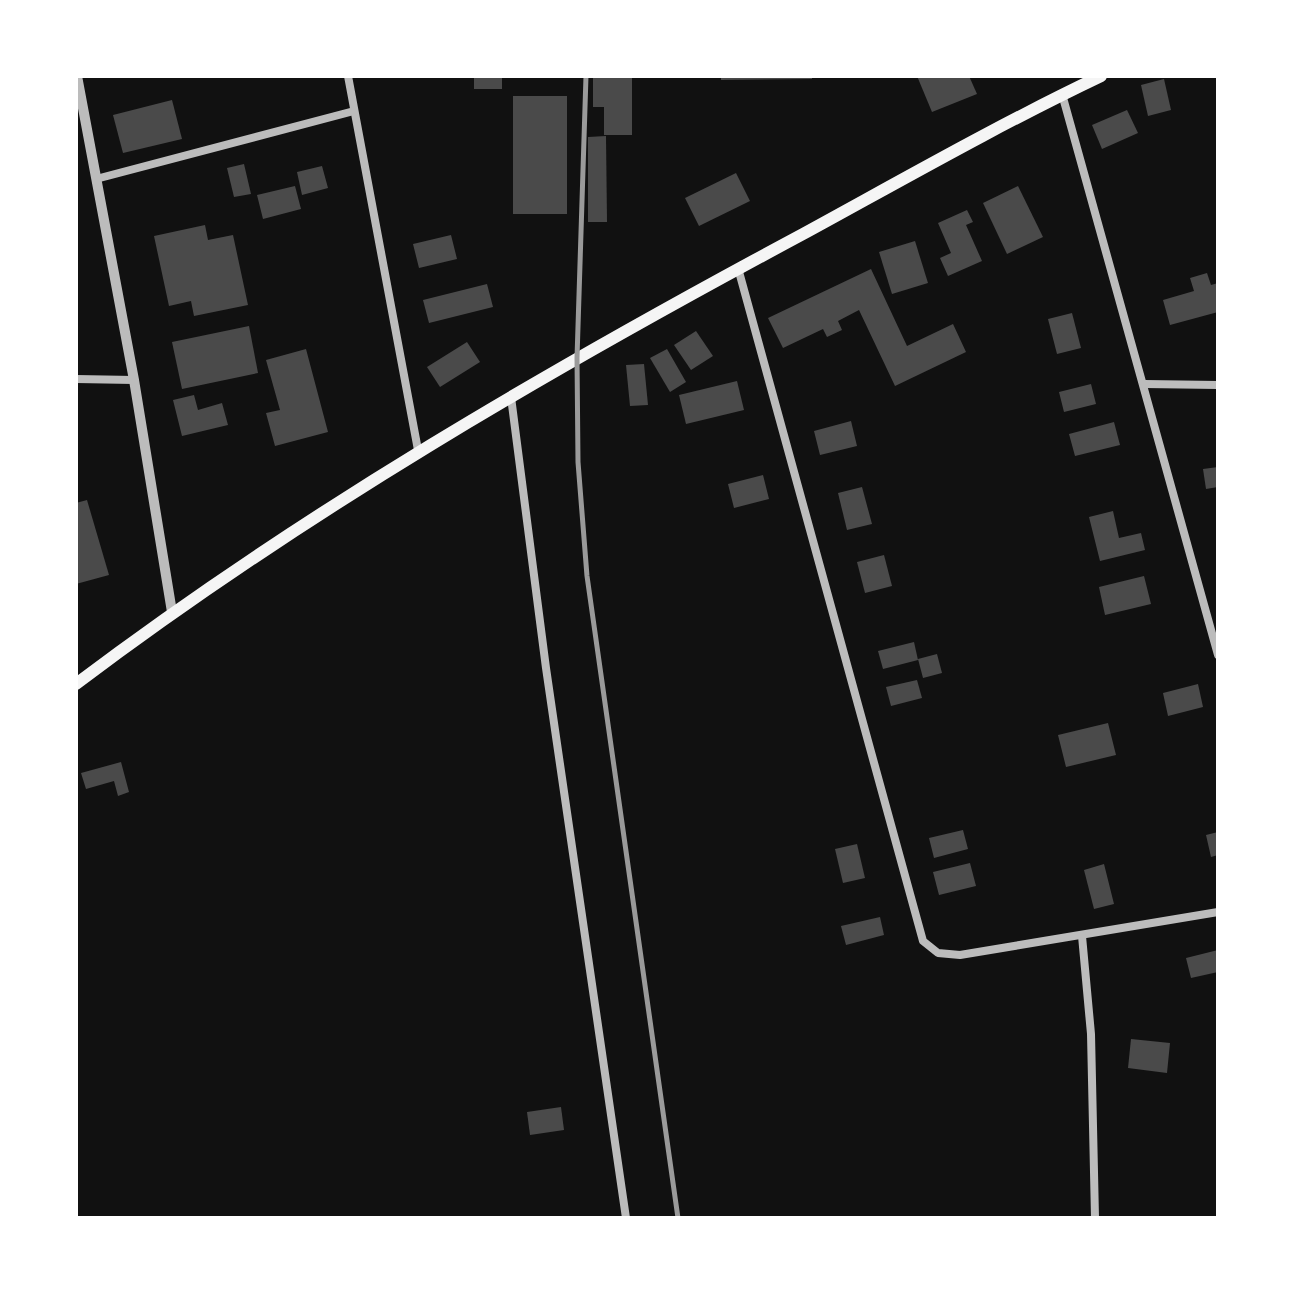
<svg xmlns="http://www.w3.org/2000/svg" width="1294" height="1294" font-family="Overpass,sans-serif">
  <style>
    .building { fill: #4a4a4a }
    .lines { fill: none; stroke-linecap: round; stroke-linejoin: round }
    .minor { stroke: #bcbcbc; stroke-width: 8 }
    .tertiary { stroke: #bcbcbc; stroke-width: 10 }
    .primary { stroke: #f5f5f5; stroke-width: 12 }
    .rail { stroke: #9a9a9a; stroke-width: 5 }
  </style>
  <rect width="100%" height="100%" fill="#111"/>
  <g class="building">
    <rect x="474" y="76" width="28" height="13"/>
    <polygon points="593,76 632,76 632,135 604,135 604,107 593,107"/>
    <polygon points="721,76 812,76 812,79 721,80"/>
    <polygon points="917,76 969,76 977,94 932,112"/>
    <polygon points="1164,79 1171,110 1148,116 1141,85"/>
    <rect x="513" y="96" width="54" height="118"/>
    <polygon points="172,100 182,139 123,153 113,115"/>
    <polygon points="1127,110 1138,133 1102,149 1092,125"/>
    <polygon points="606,136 607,222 588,222 588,137"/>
    <polygon points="244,164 251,194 234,197 227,168"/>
    <polygon points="322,166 328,188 302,195 297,172"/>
    <polygon points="736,173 750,201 699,226 685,198"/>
    <polygon points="295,186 301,209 263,219 257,195"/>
    <polygon points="1018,186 1043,237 1007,254 983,203"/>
    <polygon points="967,210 973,222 966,225 982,261 948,276 940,258 951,253 938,223"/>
    <polygon points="205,225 208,240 233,235 248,305 194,316 191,301 169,306 154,236"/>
    <polygon points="451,235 457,259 419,268 413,244"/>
    <polygon points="915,241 928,283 892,294 879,252"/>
    <polygon points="871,269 907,346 953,324 966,352 895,386 859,310 838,321 842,330 827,337 823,329 783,348 768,318"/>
    <polygon points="1207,273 1211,285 1218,283 1218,312 1170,325 1163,300 1194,291 1190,278"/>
    <polygon points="487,284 493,307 429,323 423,300"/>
    <polygon points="1072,313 1081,348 1057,354 1048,319"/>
    <polygon points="249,326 258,373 182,389 172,342"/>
    <polygon points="696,331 713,356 691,370 674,345"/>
    <polygon points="467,342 480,362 440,387 427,367"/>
    <polygon points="306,349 328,432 275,446 266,413 280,410 266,360"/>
    <polygon points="667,349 686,382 670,392 650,358"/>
    <polygon points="644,364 648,405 630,406 626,365"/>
    <polygon points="737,381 744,410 686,424 679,395"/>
    <polygon points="1091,384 1096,404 1064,412 1059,392"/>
    <polygon points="194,395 198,410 222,403 228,425 182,436 173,400"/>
    <polygon points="851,421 857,446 820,455 814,431"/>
    <polygon points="1114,422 1120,445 1075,456 1069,434"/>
    <polygon points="1218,467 1218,487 1206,489 1203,469"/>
    <polygon points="763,475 769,499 734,508 728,484"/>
    <polygon points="862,487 872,524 847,530 838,493"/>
    <polygon points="87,500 109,575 76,584 76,503"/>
    <polygon points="1113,511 1119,538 1141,533 1145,550 1100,561 1089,517"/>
    <polygon points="884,555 892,586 865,593 857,562"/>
    <polygon points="1144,576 1151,604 1105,615 1099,587"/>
    <polygon points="914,642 918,660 883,669 878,651"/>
    <polygon points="937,654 942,673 923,678 918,659"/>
    <polygon points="917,680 922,698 891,706 886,687"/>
    <polygon points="1198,684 1203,707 1168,716 1163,693"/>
    <polygon points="1108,723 1116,755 1066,767 1058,735"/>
    <polygon points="121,762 129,792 118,796 114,781 86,789 81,773"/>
    <polygon points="963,830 968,849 934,858 929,838"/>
    <polygon points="1218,832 1218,855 1211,857 1206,835"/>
    <polygon points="857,844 865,878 843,883 835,849"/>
    <polygon points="970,863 976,886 939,895 933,872"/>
    <polygon points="1104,864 1114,904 1094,909 1084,870"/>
    <polygon points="880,917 884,935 846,945 841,926"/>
    <polygon points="1218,950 1218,972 1191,978 1186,958"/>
    <polygon points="1131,1039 1170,1043 1167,1073 1128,1068"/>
    <polygon points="561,1107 564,1130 530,1135 527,1112"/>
  </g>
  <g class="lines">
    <g class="minor">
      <polyline points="348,76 418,450"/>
      <polyline points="1062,94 1218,655"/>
      <polyline points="96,179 354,111"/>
      <polyline points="738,268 923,941 938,953 960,955 1218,912"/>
      <polyline points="76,379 134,380"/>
      <polyline points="1144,384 1218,385"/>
      <polyline points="511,397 546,668 626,1218"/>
      <polyline points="1082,936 1091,1034 1095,1218"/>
    </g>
    <polyline class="tertiary" points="77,76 134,380 172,612"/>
    <path class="primary" d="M76 684C304 512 551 369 803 234 902 180 1000 124 1101 76"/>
    <polyline class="rail" points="586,76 577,358 578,462 587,576 678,1218"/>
  </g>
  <rect width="1294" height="1294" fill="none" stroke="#ffffff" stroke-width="156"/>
</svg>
